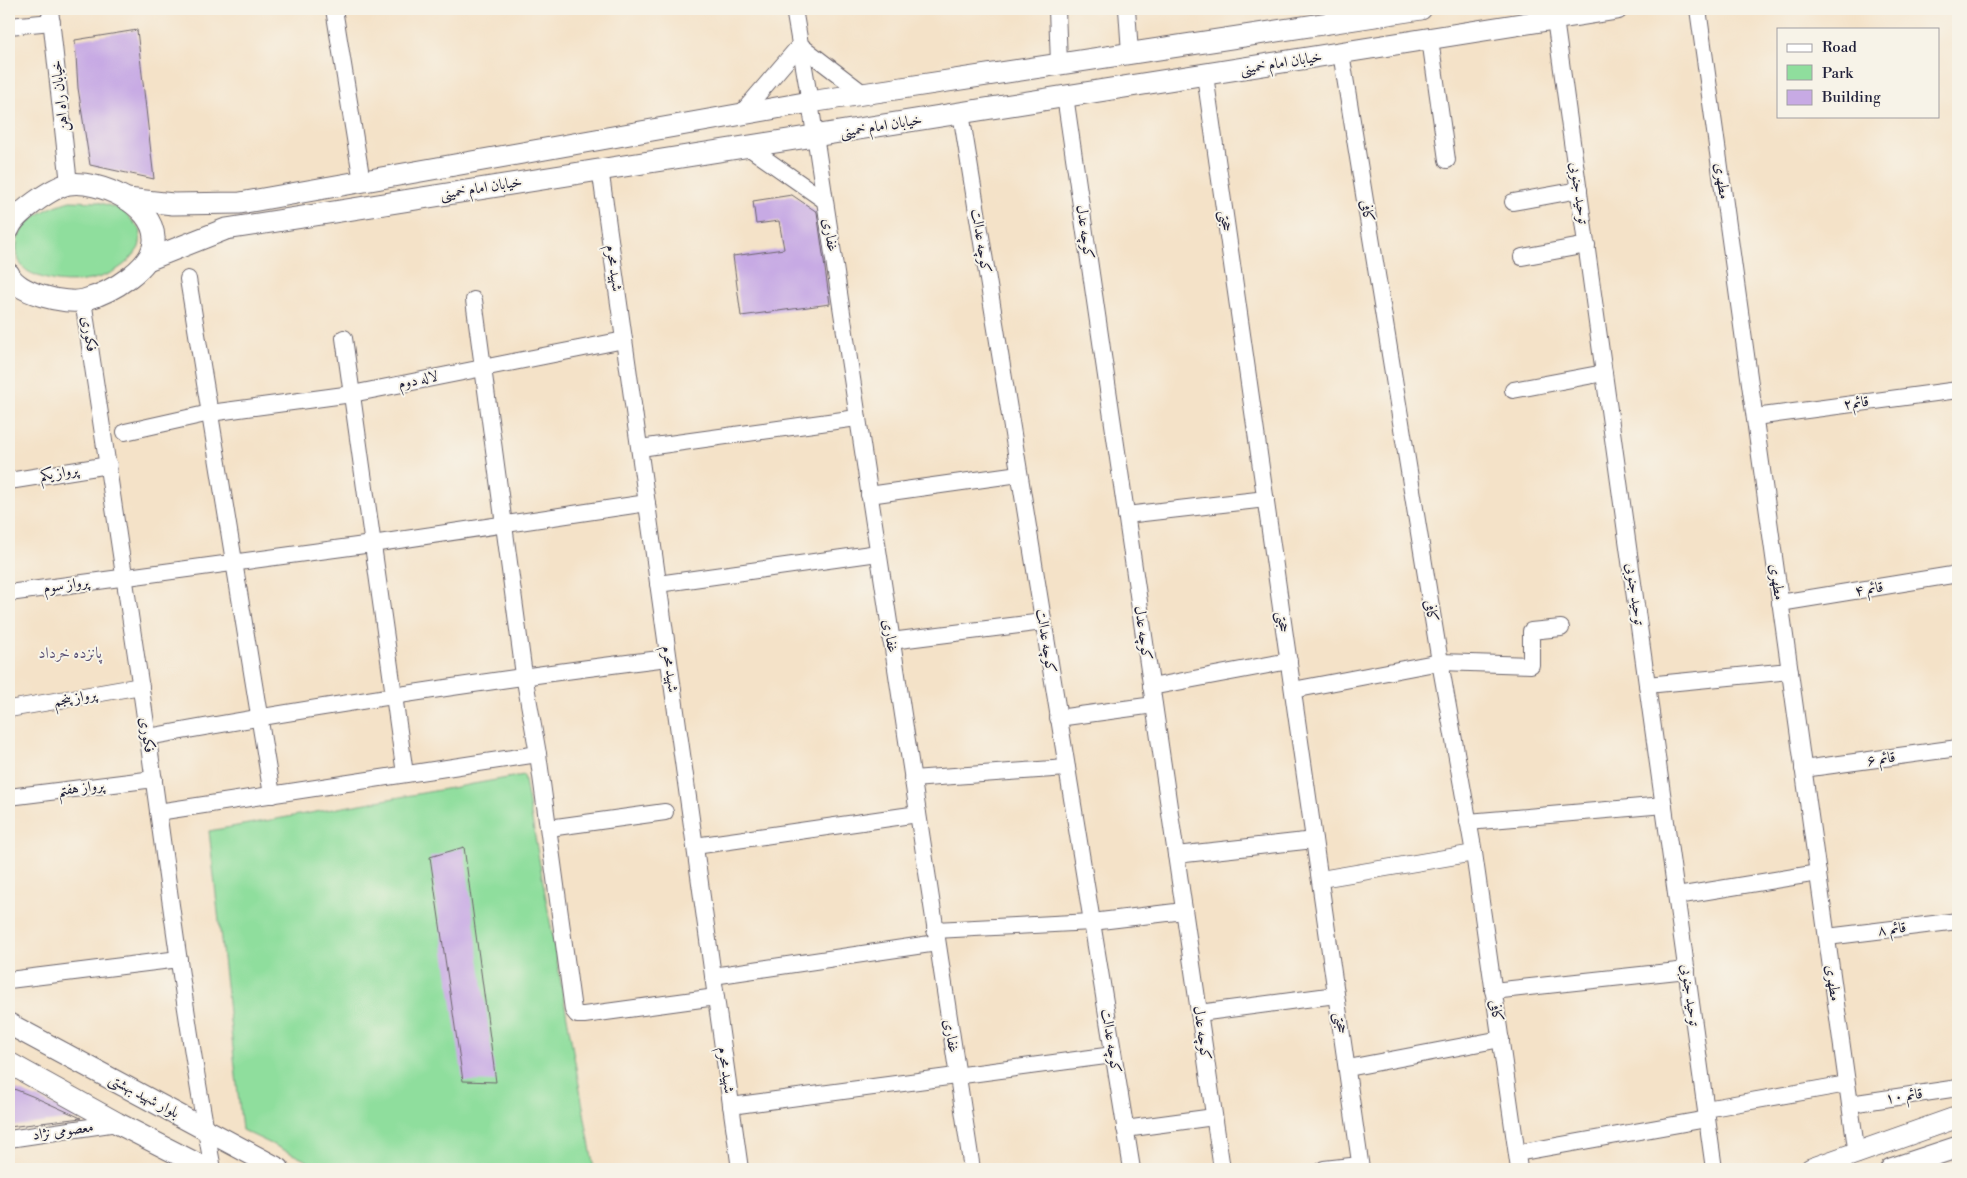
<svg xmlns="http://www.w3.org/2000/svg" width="1967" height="1178" font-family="'Libre Bodoni',Amiri,serif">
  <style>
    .green { fill: #8fde9d; stroke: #58806c }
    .building { fill: #c7aae4 }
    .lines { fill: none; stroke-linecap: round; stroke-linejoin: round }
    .minor-casing { stroke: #6c656c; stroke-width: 18 }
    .major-casing { stroke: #6c656c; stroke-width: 23 }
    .minor { stroke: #fff; stroke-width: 16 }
    .major { stroke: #fff; stroke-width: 21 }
    .labels { text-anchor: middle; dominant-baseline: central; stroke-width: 4; stroke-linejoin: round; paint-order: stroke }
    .street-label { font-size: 15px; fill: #22223b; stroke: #f7f3e8 }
    .neighbourhood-label { font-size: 16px; fill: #5c5276; stroke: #f7f3e8 }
  </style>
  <rect width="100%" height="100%" fill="#f7f3e8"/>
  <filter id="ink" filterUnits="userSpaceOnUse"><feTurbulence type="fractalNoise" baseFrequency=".02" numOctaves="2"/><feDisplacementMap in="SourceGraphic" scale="10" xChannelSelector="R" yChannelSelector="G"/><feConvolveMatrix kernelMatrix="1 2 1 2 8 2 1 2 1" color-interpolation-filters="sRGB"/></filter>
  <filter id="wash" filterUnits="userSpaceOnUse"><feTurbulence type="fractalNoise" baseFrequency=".0096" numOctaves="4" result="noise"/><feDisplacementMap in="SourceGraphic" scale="20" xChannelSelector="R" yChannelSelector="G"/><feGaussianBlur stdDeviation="1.12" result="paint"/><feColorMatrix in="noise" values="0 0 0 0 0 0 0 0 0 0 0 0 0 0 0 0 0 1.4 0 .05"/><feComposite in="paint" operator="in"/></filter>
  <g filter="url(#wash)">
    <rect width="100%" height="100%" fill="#f4e2c8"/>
    <g class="green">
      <path d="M70 201 98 202 123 210 141 231C140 236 141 245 138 249 117 283 64 290 31 273 22 269 18 261 17 252 14 222 46 208 70 201Z"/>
      <polygon points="524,775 594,1169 324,1169 242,1130 209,831"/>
    </g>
    <g id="blocks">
      <g class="building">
        <polygon points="137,30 154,179 90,165 78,88 75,40"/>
        <polygon points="792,195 817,212 830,304 741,316 733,256 784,249 779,221 756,224 753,201"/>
        <polygon points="464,847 496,1082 463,1081 430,857"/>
        <polygon points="9,1087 32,1096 81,1118 9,1127"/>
      </g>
    </g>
  </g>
  <g filter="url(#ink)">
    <use href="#blocks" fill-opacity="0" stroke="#6c656c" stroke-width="1"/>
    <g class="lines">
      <g class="minor-casing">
        <g id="minor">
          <polyline points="50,9 69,184"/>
          <polyline points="334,9 362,182"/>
          <polyline points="794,9 810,102 972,1169"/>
          <polyline points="1057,9 1059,64"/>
          <polyline points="1127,9 1130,53"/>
          <polyline points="1698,9 1857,1155"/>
          <polyline points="1555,19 1714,1169"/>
          <polyline points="9,26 52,22"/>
          <polyline points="1430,39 1447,160"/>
          <polyline points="1341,53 1440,662 1474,853 1519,1169"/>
          <polyline points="1205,75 1361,1169"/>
          <polyline points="1065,96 1222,1169"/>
          <polyline points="961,113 1132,1169"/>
          <polyline points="740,115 800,45 864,94"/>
          <polyline points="748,147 824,200"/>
          <polyline points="600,168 740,1169"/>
          <polyline points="1513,202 1579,190"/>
          <polyline points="1522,257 1587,245"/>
          <polyline points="188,279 272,795"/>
          <path d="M83 300C102 430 122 559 141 689 164 849 183 1010 213 1169"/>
          <polyline points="474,300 524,675 538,754 573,1010 577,1015 584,1015 716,997"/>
          <polyline points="344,338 405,774"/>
          <polyline points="1513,390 1604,373"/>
          <polyline points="1755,417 1958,390"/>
          <polyline points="125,432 210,413 352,394 624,340"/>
          <polyline points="640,448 857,418"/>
          <polyline points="9,481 109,465"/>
          <polyline points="869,495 1019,474"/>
          <polyline points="1126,515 1266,499"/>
          <polyline points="658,584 878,553"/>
          <polyline points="9,593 372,544 647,503"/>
          <polyline points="1780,603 1958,574"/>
          <polyline points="891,641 1043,622"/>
          <polyline points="1647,685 1790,671"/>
          <polyline points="1151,687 1289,661"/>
          <polyline points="1293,690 1440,662 1531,665 1531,631 1561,628"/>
          <polyline points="9,709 141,686"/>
          <polyline points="1058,718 1154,705"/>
          <path d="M148 737C320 706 494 679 668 658"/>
          <polyline points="1803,769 1958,748"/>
          <polyline points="912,779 1067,768"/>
          <polyline points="9,797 154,779"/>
          <polyline points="158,812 538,754"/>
          <polyline points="1468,822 1664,805"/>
          <polyline points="549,828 665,812"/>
          <polyline points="695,846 918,814"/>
          <polyline points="1176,855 1314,840"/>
          <polyline points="1321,879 1474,853"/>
          <polyline points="1677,896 1818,873"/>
          <polyline points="935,930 1092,922 1184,911"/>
          <polyline points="1827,937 1958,921"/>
          <polyline points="713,976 937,943"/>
          <polyline points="9,980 179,959"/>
          <polyline points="1493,991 1687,970"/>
          <polyline points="1199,1013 1336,995"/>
          <polyline points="1348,1068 1501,1039"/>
          <polyline points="1850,1104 1958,1088"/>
          <polyline points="731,1106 1113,1055"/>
          <polyline points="1706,1109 1847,1084"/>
          <polyline points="1125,1129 1214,1117"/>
          <polyline points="9,1139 117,1123"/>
          <polyline points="1517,1153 1707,1119"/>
          <polyline points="1324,1169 1360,1165"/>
        </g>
      </g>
      <g class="major-casing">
        <g id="major">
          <polyline points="127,199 173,204 240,203 810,102 1421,9"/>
          <path d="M9 229C14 214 53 187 69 184 99 180 153 204 154 238 156 267 110 293 84 300 66 305 16 293 9 274"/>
          <polyline points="150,259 226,229 1617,9"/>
          <polyline points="9,1024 279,1169"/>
          <polyline points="9,1063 117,1123 207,1169"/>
          <polyline points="1811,1169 1958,1117"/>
          <polyline points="1891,1169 1958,1147"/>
        </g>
      </g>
      <use href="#minor" class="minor"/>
      <use href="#major" class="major"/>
    </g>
  </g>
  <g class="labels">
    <g class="street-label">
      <text transform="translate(1281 63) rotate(-9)">خیابان امام خمینی</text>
      <text transform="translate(60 96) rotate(-96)">خیابان راه اهن</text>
      <text transform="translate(881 126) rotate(-9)">خیابان امام خمینی</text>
      <text transform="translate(1722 181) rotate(82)">مطهری</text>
      <text transform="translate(481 188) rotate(-9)">خیابان امام خمینی</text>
      <text transform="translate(1579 193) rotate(82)">توحید جنوبی</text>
      <text transform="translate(1367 211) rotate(81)">کافی</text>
      <text transform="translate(1226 221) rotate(82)">حجتی</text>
      <text transform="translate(1085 232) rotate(82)">کوچه عدل</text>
      <text transform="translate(830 235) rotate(81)">غفاری</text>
      <text transform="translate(981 241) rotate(81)">کوچه عدالت</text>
      <text transform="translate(614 268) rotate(82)">شهید محرم</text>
      <text transform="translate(89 334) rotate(81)">فکوری</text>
      <text transform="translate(418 380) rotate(-12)">لاله دوم</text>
      <text transform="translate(1856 403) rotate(-8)">قائم۲</text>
      <text transform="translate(59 473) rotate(-9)">پرواز یکم</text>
      <text transform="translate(1777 582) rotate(82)">مطهری</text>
      <text transform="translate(66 585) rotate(-8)">پرواز سوم</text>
      <text transform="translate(1869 589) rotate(-9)">قائم ۴</text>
      <text transform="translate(1635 594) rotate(82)">توحید جنوبی</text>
      <text transform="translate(1431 611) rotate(81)">کافی</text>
      <text transform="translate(1283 622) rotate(82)">حجتی</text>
      <text transform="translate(1143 633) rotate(82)">کوچه عدل</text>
      <text transform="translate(890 636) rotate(81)">غفاری</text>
      <text transform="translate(1046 641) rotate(81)">کوچه عدالت</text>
      <text transform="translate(670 669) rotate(82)">شهید محرم</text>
      <text transform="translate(75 698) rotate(-10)">پرواز پنجم</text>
      <text transform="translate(147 735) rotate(82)">فکوری</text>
      <text transform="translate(1881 759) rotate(-8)">قائم ۶</text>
      <text transform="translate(81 788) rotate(-7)">پرواز هفتم</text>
      <text transform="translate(1892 929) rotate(-7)">قائم ۸</text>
      <text transform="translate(1833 983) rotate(82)">مطهری</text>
      <text transform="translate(1690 995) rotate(82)">توحید جنوبی</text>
      <text transform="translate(1496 1011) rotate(80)">کافی</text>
      <text transform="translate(1341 1023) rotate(81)">حجتی</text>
      <text transform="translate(1202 1033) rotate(82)">کوچه عدل</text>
      <text transform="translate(951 1036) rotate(81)">غفاری</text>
      <text transform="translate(1111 1041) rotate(81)">کوچه عدالت</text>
      <text transform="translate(726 1070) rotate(82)">شهید محرم</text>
      <text transform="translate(144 1096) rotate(28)">بلوار شهید بهشتی</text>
      <text transform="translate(1904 1096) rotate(-8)">قائم ۱۰</text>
      <text transform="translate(63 1131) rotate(-8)">معصومی نژاد</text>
    </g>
    <g class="neighbourhood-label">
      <text x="70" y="653">پانزده خرداد</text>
    </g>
  </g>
  <rect width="1967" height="1178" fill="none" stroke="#f7f3e8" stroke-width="30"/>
  <rect x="1777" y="28" width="162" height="90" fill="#f7f3e8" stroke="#a29fa3"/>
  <rect x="1787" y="44" width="25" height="8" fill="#ffffff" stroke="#a29fa3"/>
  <text x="1822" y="52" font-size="15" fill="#22223b">Road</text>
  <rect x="1787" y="65" width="25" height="15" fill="#8fde9d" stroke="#a29fa3"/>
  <text x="1822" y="78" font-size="15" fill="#22223b">Park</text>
  <rect x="1787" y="90" width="25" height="15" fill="#c7aae4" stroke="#a29fa3"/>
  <text x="1822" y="102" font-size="15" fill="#22223b">Building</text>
</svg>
